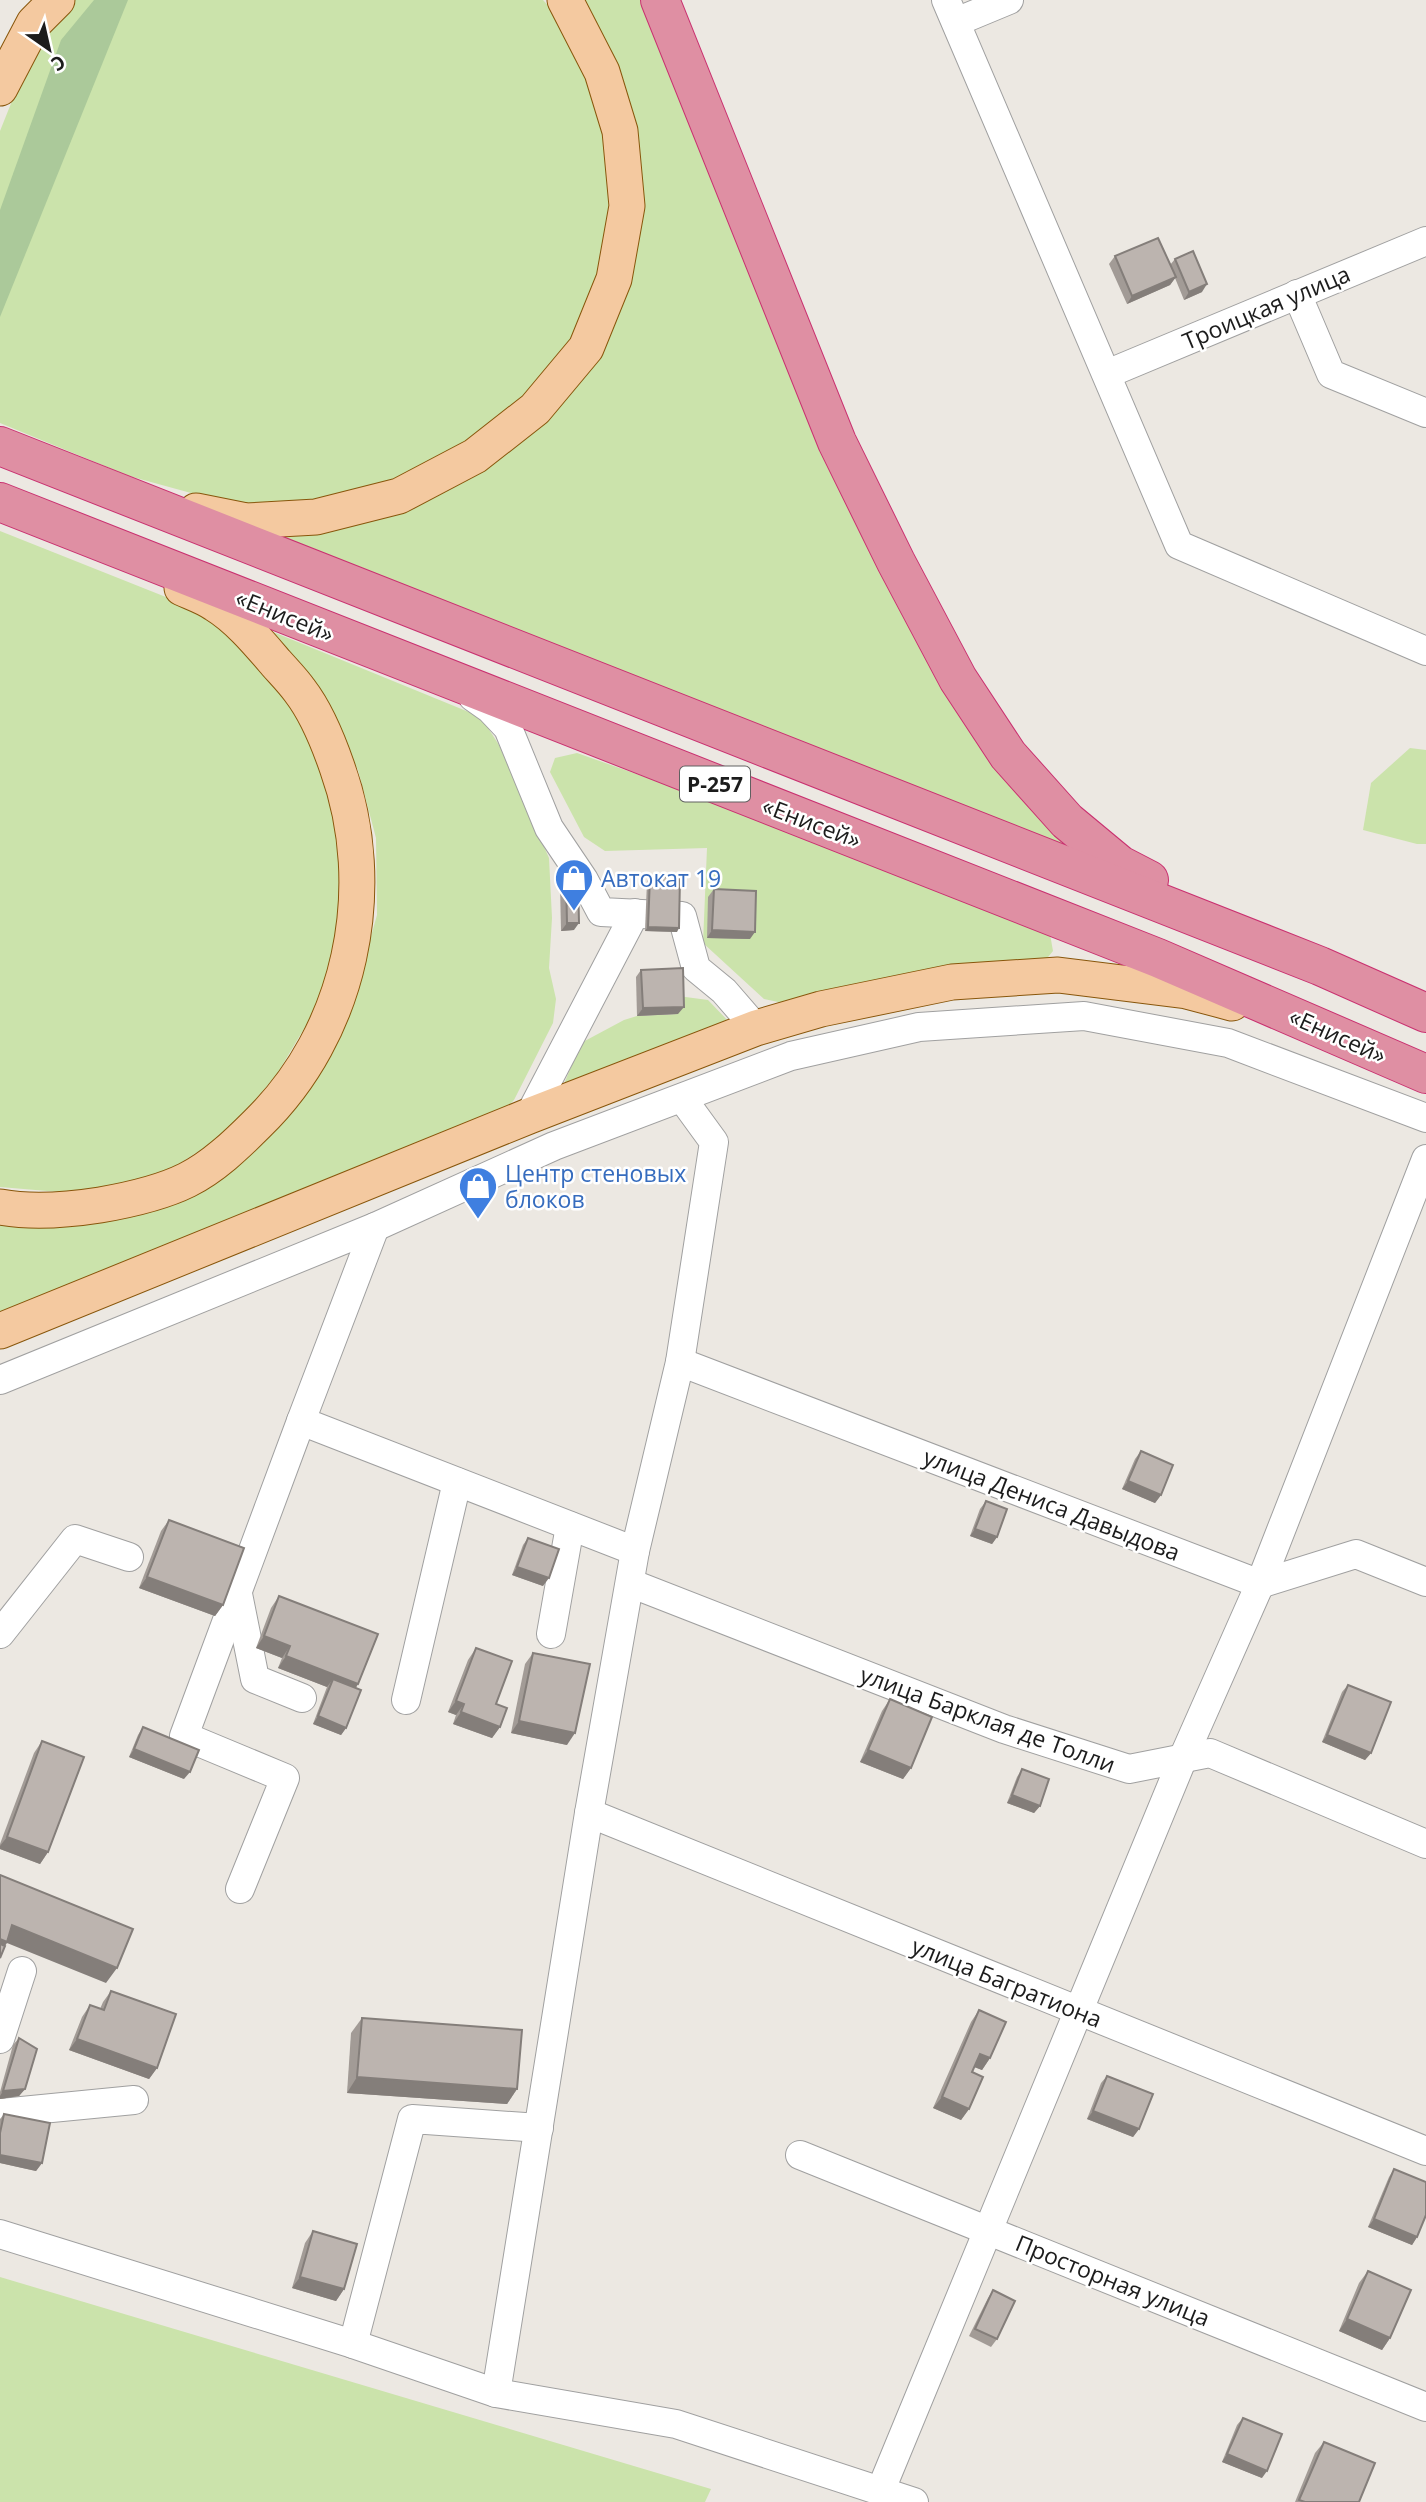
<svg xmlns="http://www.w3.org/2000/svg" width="1426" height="2502" font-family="'Open Sans',sans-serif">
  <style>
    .grass { fill: #cbe3ab }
    .forest { fill: #abc99a }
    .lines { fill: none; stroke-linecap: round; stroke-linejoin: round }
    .minor-casing { stroke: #a0a0a0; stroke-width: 30 }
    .major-casing { stroke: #88560b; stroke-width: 37 }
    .highway-casing { stroke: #c93170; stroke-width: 40 }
    .minor { stroke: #fff; stroke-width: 28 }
    .major { stroke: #f4c9a0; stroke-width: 35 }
    .highway { stroke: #df8fa3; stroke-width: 38 }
    .wall { fill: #a29b96 }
    .shaded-wall { fill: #847e7a }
    .building { fill: #bcb4af; stroke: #847e7a; stroke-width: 2 }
    .labels { text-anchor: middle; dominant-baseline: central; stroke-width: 5; stroke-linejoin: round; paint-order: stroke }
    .shield { fill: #fff; stroke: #606060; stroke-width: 2 }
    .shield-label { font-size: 21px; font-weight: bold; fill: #1c1c1c }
    .street-label { font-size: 23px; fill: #1c1c1c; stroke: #fff }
    .shop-label { font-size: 23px; fill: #366cbe; stroke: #fff; text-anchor: start }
  </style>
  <rect width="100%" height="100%" fill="#ece8e2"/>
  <g class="grass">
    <polygon points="74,0 543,0 559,17 592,76 617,203 603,275 571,346 528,400 466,446 388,481 331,499 242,507 129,476 0,423 0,131 28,61 49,27"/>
    <polygon points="579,0 651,0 830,448 1082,863 253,531 332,529 545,419 642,213"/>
    <polygon points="0,531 191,607 245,647 280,690 334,777 353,847 330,985 277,1074 227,1133 174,1167 122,1186 59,1192 0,1187"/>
    <polygon points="261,627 481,717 499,745 549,858 552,918 549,968 556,999 553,1023 514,1100 496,1119 0,1319 0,1214 185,1192 355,993 377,915 376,838 358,770 311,683"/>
    <polygon points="1410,748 1426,750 1426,844 1417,844 1363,830 1371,783"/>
    <polygon points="577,753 931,878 1050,934 1053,951 1044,962 782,1009 778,1002 764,999 703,943 707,848 605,851 584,837 550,772 555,758"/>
    <polygon points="678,996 708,1000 732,1025 559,1096 581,1043 624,1020 637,1016 678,1014"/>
    <polygon points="0,2278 0,2277 711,2489 705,2502 0,2502"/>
  </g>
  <polygon class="forest" points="94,0 128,0 0,317 0,210 61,40"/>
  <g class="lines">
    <g class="minor-casing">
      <g id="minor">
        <polyline points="946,0 1179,545 1426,651"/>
        <polyline points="956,22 1009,0"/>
        <polyline points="1297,294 1331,374 1426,413"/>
        <polyline points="1107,374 1426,241"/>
        <polyline points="473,697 490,709 508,728 549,828 584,880 601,912 682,916 696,968 724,991 756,1028"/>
        <polyline points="529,1116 635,913"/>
        <polyline points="375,1227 301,1421 635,1551"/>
        <polyline points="680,1362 1260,1584 1356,1554 1426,1582"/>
        <polyline points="0,1380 375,1227 554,1146 791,1056 919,1027 1084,1016 1228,1043 1426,1118"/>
        <polyline points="630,1583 1004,1729 1129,1769 1210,1753 1426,1844"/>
        <polyline points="238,1594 255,1679 302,1698"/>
        <polyline points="0,1634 75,1539 129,1557"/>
        <polyline points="551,1634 570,1526"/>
        <polyline points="406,1700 457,1482"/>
        <polyline points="589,1813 1426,2151"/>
        <polyline points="240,1889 285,1778 184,1736 301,1421"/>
        <polyline points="0,2039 22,1971"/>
        <polyline points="0,2113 134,2100"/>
        <polyline points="800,2155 1426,2407"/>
        <polyline points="0,2234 353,2344 496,2393 676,2424 914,2502"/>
        <polyline points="353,2344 412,2119 539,2128"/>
        <polyline points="496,2393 589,1813 635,1551 680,1362 714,1142 682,1098"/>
        <polyline points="880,2492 1183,1758 1260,1584 1426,1159"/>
      </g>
    </g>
    <g class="major-casing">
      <g id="major">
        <polyline points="0,88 34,23 57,0"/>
        <polyline points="196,511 246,521 316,517 399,496 475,456 535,409 586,348 614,279 627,206 620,131 602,72 565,0"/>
        <path d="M0 1207C32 1213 68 1210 100 1205 129 1200 161 1193 187 1180 213 1167 236 1145 257 1124 351 1033 381 889 337 767 328 741 317 713 300 691 293 681 284 672 276 663 258 642 238 618 215 604 205 597 193 593 182 588"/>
        <polyline points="0,1331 529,1116 756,1028 821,1009 952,982 1058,975 1187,991 1232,1003"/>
      </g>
    </g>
    <g class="highway-casing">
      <g id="highway">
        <polyline points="660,0 837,442 896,562 958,679 1008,755 1067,821 1120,865 1149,880"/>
        <polyline points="0,446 1320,966 1426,1013"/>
        <polyline points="0,502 1158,958 1426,1074"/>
      </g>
    </g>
    <use href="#minor" class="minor"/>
    <use href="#major" class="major"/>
    <use href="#highway" class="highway"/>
  </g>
  <g class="wall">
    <polygon points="1115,256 1170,265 1175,259 1202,292 1184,300 1175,278 1170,285 1127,304 1109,264"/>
    <polygon points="650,877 677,932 645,931 647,881"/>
    <polygon points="566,878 574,930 561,931 560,885"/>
    <polygon points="714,889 750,939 707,938 708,897"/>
    <polygon points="641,970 678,1014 637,1016 636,977"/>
    <polygon points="1141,1451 1161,1495 1155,1503 1122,1489 1135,1459"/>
    <polygon points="986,1501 997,1537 992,1544 970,1536 980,1509"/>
    <polygon points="169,1520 223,1605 215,1616 139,1588 161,1531"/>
    <polygon points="528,1538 543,1586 512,1575 523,1545"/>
    <polygon points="279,1596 358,1684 356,1688 346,1728 341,1735 313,1724 327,1687 278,1668 282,1658 256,1648 271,1608"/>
    <polygon points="476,1648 496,1704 500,1727 492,1738 453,1724 456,1715 448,1712 468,1660"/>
    <polygon points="533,1653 567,1745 511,1733 525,1664"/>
    <polygon points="1348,1685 1371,1753 1365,1760 1322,1742 1342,1692"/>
    <polygon points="890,1699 911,1768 903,1779 860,1762 882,1711"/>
    <polygon points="143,1727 184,1779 129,1757 138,1735"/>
    <polygon points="42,1741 48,1852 40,1864 0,1849 0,1844 34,1753"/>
    <polygon points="1022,1769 1040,1806 1034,1813 1007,1803 1017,1777"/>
    <polygon points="111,1991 157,2068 149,2079 69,2050 82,2017 90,2005 100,2009 103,2002"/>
    <polygon points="979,2010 990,2058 982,2070 974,2067 972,2072 969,2109 961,2120 933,2108 971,2022"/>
    <polygon points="362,2018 517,2089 507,2104 347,2093 351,2033"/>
    <polygon points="19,2038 25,2089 19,2096 0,2099 0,2092 13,2045"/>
    <polygon points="1107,2076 1139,2129 1133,2137 1087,2119 1101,2083"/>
    <polygon points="4,2114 42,2163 36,2171 0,2163 0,2119"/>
    <polygon points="1394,2169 1417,2237 1412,2245 1368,2227 1389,2177"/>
    <polygon points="313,2231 344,2289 336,2301 292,2288 305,2243"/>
    <polygon points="1368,2271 1390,2338 1382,2350 1339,2331 1359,2283"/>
    <polygon points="993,2290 997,2339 991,2347 969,2336 988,2298"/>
    <polygon points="1243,2418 1262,2478 1222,2462 1237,2425"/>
    <polygon points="1324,2442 1359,2502 1295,2502 1315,2453"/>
  </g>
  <g class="shaded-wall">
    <polygon points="1176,277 1170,285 1127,304 1132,296"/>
    <polygon points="1207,284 1202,292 1184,300 1189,292"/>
    <polygon points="567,923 579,923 574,930 561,931"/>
    <polygon points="648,927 679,928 677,932 645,931"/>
    <polygon points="712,930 755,932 750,939 707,938"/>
    <polygon points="684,1007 678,1014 637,1016 643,1008"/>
    <polygon points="1128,1481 1161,1495 1155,1503 1122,1489"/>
    <polygon points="975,1529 997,1537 992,1544 970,1536"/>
    <polygon points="517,1567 549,1578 543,1586 512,1575"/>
    <polygon points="147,1577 223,1605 215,1616 139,1588"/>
    <polygon points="264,1636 290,1646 282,1658 256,1648"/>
    <polygon points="286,1656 358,1684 350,1696 333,1679 327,1687 278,1668"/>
    <polygon points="456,1701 464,1704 456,1715 448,1712"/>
    <polygon points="461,1712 500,1727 492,1738 453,1724"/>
    <polygon points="318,1716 346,1728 341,1735 313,1724"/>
    <polygon points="519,1721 575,1733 567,1745 511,1733"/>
    <polygon points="1327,1735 1371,1753 1365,1760 1322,1742"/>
    <polygon points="134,1749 190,1772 184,1779 129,1757"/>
    <polygon points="868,1750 911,1768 903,1779 860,1762"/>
    <polygon points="1012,1795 1040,1806 1034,1813 1007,1803"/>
    <polygon points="7,1837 48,1852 40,1864 0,1849 0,1846"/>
    <polygon points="12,1925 117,1968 106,1983 7,1943 0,1953 0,1939"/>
    <polygon points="77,2039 157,2068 149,2079 69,2050"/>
    <polygon points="980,2054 990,2058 982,2070 972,2066"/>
    <polygon points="357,2077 517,2089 507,2104 347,2093"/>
    <polygon points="25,2089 19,2096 0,2099 0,2096 3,2091"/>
    <polygon points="942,2097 969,2109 961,2120 933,2108"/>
    <polygon points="1093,2111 1139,2129 1133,2137 1087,2119"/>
    <polygon points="0,2155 42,2163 36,2171 0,2163"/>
    <polygon points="1374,2219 1417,2237 1412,2245 1368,2227"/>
    <polygon points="300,2277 344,2289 336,2301 292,2288"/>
    <polygon points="1347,2319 1390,2338 1382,2350 1339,2331"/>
    <polygon points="1227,2454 1267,2471 1262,2478 1222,2462"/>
  </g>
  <g class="building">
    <polygon points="1158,238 1176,277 1132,296 1115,256"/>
    <polygon points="1193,251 1207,284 1189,292 1175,259"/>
    <polygon points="578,877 579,923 567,923 566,878"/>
    <polygon points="650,877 680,877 679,928 648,927"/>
    <polygon points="714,889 756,891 755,932 712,930"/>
    <polygon points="683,968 684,1007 643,1008 641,970"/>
    <polygon points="1141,1451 1173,1465 1161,1495 1128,1481"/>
    <polygon points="986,1501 1007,1509 997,1537 975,1529"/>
    <polygon points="169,1520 244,1548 223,1605 147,1577"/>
    <polygon points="528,1538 559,1549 549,1578 517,1567"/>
    <polygon points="279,1596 378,1634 358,1684 286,1656 290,1646 264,1636"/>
    <polygon points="476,1648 512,1661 496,1704 507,1708 500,1727 461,1712 464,1704 456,1701"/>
    <polygon points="533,1653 590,1664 575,1733 519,1721"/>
    <polygon points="333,1679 361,1690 346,1728 318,1716"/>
    <polygon points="1348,1685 1391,1702 1371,1753 1327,1735"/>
    <polygon points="890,1699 932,1717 911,1768 868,1750"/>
    <polygon points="143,1727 199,1750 190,1772 134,1749"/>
    <polygon points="42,1741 84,1757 48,1852 7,1837"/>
    <polygon points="1022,1769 1049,1779 1040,1806 1012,1795"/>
    <polygon points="0,1875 133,1929 117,1968 12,1925 7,1942 0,1939"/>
    <polygon points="0,1944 5,1946 0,1958"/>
    <polygon points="111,1991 176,2014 157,2068 77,2039 90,2005 104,2010"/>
    <polygon points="979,2010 1006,2022 990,2058 980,2054 972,2072 983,2077 969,2109 942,2097"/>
    <polygon points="362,2018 522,2030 517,2089 357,2077"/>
    <polygon points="19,2038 37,2049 25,2089 3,2091"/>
    <polygon points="1107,2076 1153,2094 1139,2129 1093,2111"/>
    <polygon points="4,2114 50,2123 42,2163 0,2155 0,2133"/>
    <polygon points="1394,2169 1426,2182 1426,2215 1417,2237 1374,2219"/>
    <polygon points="313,2231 357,2244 344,2289 300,2277"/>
    <polygon points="1368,2271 1411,2290 1390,2338 1347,2319"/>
    <polygon points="993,2290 1015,2301 997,2339 975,2329"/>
    <polygon points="1243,2418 1282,2434 1267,2471 1227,2454"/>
    <polygon points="1324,2442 1375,2463 1359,2502 1305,2502 1299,2500"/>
  </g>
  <defs>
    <g id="shop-pin" transform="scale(2.0125)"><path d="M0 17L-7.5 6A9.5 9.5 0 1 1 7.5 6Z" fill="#3f7fe0" stroke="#fff"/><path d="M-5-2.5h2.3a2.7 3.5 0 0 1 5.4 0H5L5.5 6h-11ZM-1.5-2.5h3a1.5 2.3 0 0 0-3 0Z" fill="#fff"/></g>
  </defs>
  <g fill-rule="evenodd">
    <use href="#shop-pin" x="574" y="878"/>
    <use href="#shop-pin" x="478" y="1186"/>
  </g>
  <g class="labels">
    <rect class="shield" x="680" y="766.5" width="70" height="35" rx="5"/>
    <g class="shield-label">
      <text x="715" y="784">Р-257</text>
    </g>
    <g class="street-label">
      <text transform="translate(1266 307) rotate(-23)">Троицкая улица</text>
      <text transform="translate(285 615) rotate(22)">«Енисей»</text>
      <text transform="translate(812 822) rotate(21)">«Енисей»</text>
      <text transform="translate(1338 1035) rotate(24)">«Енисей»</text>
      <text transform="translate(1052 1504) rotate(21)">улица Дениса Давыдова</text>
      <text transform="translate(988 1719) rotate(20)">улица Барклая де Толли</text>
      <text transform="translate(1007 1982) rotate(22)">улица Багратиона</text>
      <text transform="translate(1113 2280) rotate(22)">Просторная улица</text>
    </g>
    <g class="shop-label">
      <text x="601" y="878">Автокат 19</text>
      <text x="505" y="1173">Центр стеновых<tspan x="505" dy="26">блоков</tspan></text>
    </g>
  </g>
  <g transform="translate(49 49) rotate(146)" stroke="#ffffff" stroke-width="5" paint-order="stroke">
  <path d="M0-5L12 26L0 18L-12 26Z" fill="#1c1c1c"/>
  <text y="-10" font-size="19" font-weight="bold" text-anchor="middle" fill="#1c1c1c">С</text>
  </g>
</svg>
